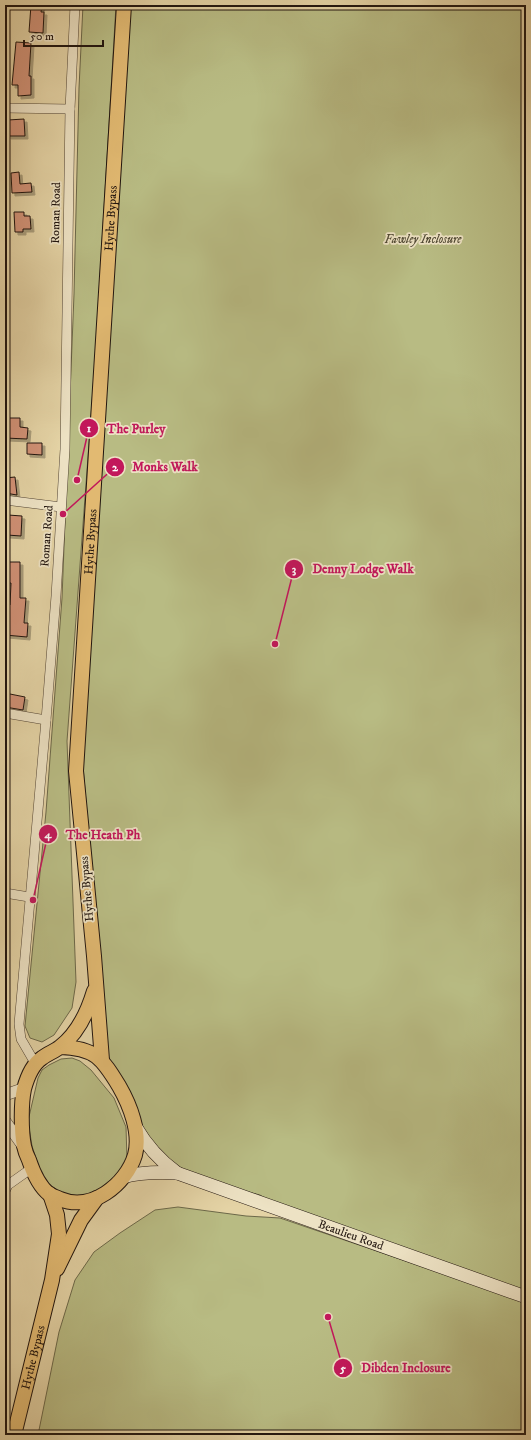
<svg xmlns="http://www.w3.org/2000/svg" width="531" height="1440" font-family="'IM FELL DW Pica',serif">
  <style>
    .green { fill: #b8bb83; stroke: #6c6849 }
    .building { fill: #d19277; stroke: #21150f; filter: url(#shadow) }
    .lines { fill: none; stroke-linecap: round; stroke-linejoin: round }
    .minor-casing { stroke: #524434; stroke-width: 10 }
    .tertiary-casing { stroke: #524434; stroke-width: 12 }
    .secondary-casing { stroke: #21150f; stroke-width: 14 }
    .primary-casing { stroke: #21150f; stroke-width: 16 }
    .minor { stroke: #ede2c4; stroke-width: 9 }
    .tertiary { stroke: #ede2c4; stroke-width: 11 }
    .secondary { stroke: #ede2c4; stroke-width: 13 }
    .primary { stroke: #e2ba72; stroke-width: 14 }
    .labels { text-anchor: middle; dominant-baseline: central; stroke-width: 3.5; stroke-linejoin: round; paint-order: stroke }
    .street-label { font-size: 12px; fill: #21150f; stroke: #ede2c4 }
    .park-label { font-size: 12px; font-style: italic; fill: #4e4732; stroke: #ede2c4 }
    .leader { fill: none; stroke: #c2185b; stroke-width: 1.5 }
    .callout-dot { fill: #c2185b; stroke: #ede2c4; stroke-width: 1.5 }
    .mark-label { font-size: 12px; text-anchor: middle; font-weight: bold; fill: #fff }
    .callout-label { font-size: 13px; text-anchor: middle; font-weight: bold; fill: #c2185b; stroke: #ede2c4; stroke-width: 3.5; stroke-linejoin: round; paint-order: stroke }
  </style>
  <defs>
    <filter id="shadow"><feDropShadow dx="3" dy="3" stdDeviation="0" flood-color="#0004"/></filter>
  </defs>
  <rect width="100%" height="100%" fill="#e4d3a5"/>
  <filter id="stains"><feTurbulence type="fractalNoise" baseFrequency=".005" numOctaves="4"/><feColorMatrix values="0 0 0 0 .2 0 0 0 0 .09 0 0 0 0 .02 0 0 0 .5 -.17"/></filter>
  <radialGradient id="worn" r=".72"><stop offset=".6" stop-color="#630" stop-opacity="0"/><stop offset="1" stop-color="#630" stop-opacity=".3"/></radialGradient>
  <g class="green">
    <polygon points="83,5 116,5 95,362 67,741 76,982 72,1008 54,1035 42,1042 30,1038 25,1026 46,812 62,598 74,294 79,88"/>
    <polygon points="129,5 526,5 526,1292 269,1201 260,1195 244,1191 172,1165 154,1148 142,1127 108,1056 82,755"/>
    <polygon points="72,1058 80,1061 91,1070 114,1098 126,1127 127,1160 123,1170 99,1189 89,1194 78,1196 65,1194 53,1188 46,1181 40,1171 32,1146 28,1121 38,1078 42,1070 49,1065 61,1059"/>
    <polygon points="178,1207 246,1216 280,1218 526,1302 526,1435 38,1435 59,1332 75,1280 94,1252 120,1233 155,1210"/>
  </g>
  <g class="building">
    <polygon points="31,5 42,5 41,12 44,12 43,33 29,32"/>
    <polygon points="16,42 31,43 29,76 31,76 31,95 18,96 18,85 12,85"/>
    <polygon points="24,119 25,136 8,136 8,120"/>
    <polygon points="19,172 20,184 31,183 32,192 12,193 11,173"/>
    <polygon points="14,212 24,212 24,216 30,216 31,229 23,229 23,232 15,232"/>
    <polygon points="5,418 20,418 20,427 28,428 27,439 5,438"/>
    <polygon points="27,443 42,443 42,455 27,454"/>
    <polygon points="15,477 17,495 5,493 5,478"/>
    <polygon points="8,515 22,516 21,536 7,535"/>
    <polygon points="5,562 20,562 20,598 26,598 24,623 28,623 27,637 5,635 5,604 10,605 11,583 5,583"/>
    <polygon points="5,693 25,697 23,710 5,707"/>
  </g>
  <g class="lines">
    <g class="minor-casing">
      <g id="minor">
        <polyline points="5,108 70,109"/>
        <polyline points="5,500 61,507"/>
        <polyline points="5,713 46,720"/>
        <polyline points="5,893 29,897"/>
        <polyline points="35,1063 21,1039 19,1024 46,720 56,596 65,449 70,109 75,5"/>
        <polyline points="5,1191 8,1185 32,1168"/>
      </g>
    </g>
    <g class="tertiary-casing">
      <g id="tertiary">
        <polyline points="5,1095 25,1088"/>
        <polyline points="5,1121 23,1146"/>
      </g>
    </g>
    <g class="secondary-casing">
      <g id="secondary">
        <path d="M135 1126C146 1145 159 1160 177 1173"/>
        <path id="s1" d="M123 1177C141 1172 158 1172 177 1173L526 1297"/>
      </g>
    </g>
    <g class="primary-casing">
      <g id="primary">
        <path d="M60 1047C95 1048 102 1058 119 1086 130 1105 141 1133 135 1155 126 1185 91 1212 60 1199 56 1197 52 1196 49 1194 39 1186 33 1172 29 1160 27 1156 25 1151 24 1146 21 1131 21 1103 24 1089 27 1078 33 1064 42 1058 47 1054 55 1051 60 1047 77 1034 88 1011 94 991"/>
        <path id="s2" d="M102 1060 94 956 76 771 124 5"/>
        <polyline points="57,1269 81,1220 97,1198"/>
        <path id="s3" d="M14 1435 52 1280 59 1234 57 1215 50 1194"/>
      </g>
    </g>
    <use href="#minor" class="minor"/>
    <use href="#tertiary" class="tertiary"/>
    <use href="#secondary" class="secondary"/>
    <use href="#primary" class="primary"/>
  </g>
  <g class="labels">
    <g class="street-label">
      <text transform="translate(56 213) rotate(-89)">Roman Road</text>
      <text stroke="none"><textPath href="#s2" startOffset="844">Hythe Bypass</textPath></text>
      <text transform="translate(47 536) rotate(-86)">Roman Road</text>
      <text stroke="none"><textPath href="#s2" startOffset="520">Hythe Bypass</textPath></text>
      <text transform="translate(87 889) rotate(-95)">Hythe Bypass</text>
      <text stroke="none"><textPath href="#s1" startOffset="239">Beaulieu Road</textPath></text>
      <text stroke="none"><textPath href="#s3" startOffset="80">Hythe Bypass</textPath></text>
    </g>
    <g class="park-label">
      <text x="423" y="239">Fawley Inclosure</text>
    </g>
  </g>
  <path class="leader" d="M77 480L89 428M63 514L115 467M275 644L294 569M33 900L48 834M328 1317L343 1368"/>
  <g class="callout-dot">
    <circle cx="77" cy="480" r="4"/>
    <circle cx="63" cy="514" r="4"/>
    <circle cx="275" cy="644" r="4"/>
    <circle cx="33" cy="900" r="4"/>
    <circle cx="328" cy="1317" r="4"/>
    <circle cx="89" cy="428" r="10"/>
    <circle cx="115" cy="467" r="10"/>
    <circle cx="294" cy="569" r="10"/>
    <circle cx="48" cy="834" r="10"/>
    <circle cx="343" cy="1368" r="10"/>
  </g>
  <g class="mark-label">
    <text x="89" y="432">1</text>
    <text x="115" y="471">2</text>
    <text x="294" y="573">3</text>
    <text x="48" y="838">4</text>
    <text x="343" y="1372">5</text>
  </g>
  <g class="callout-label">
    <text x="136" y="433">The Purley</text>
    <text x="165" y="471">Monks Walk</text>
    <text x="363" y="573">Denny Lodge Walk</text>
    <text x="103" y="839">The Heath Ph</text>
    <text x="406" y="1372">Dibden Inclosure</text>
  </g>
  <rect width="531" height="1440" fill="none" stroke="#e4d3a5" stroke-width="20"/>
  <rect x="6" y="6" width="519" height="1428" fill="none" stroke="#21150f" stroke-width="2"/>
  <rect x="10" y="10" width="511" height="1420" fill="none" stroke="#21150f"/>
  <path d="M24 40v6h79v-6" fill="none" stroke="#21150f" stroke-width="2"/>
  <text x="30" y="40" font-size="12" fill="#21150f" stroke="#ede2c4" stroke-width="3" paint-order="stroke">50 m</text>
  <rect width="100%" height="100%" filter="url(#stains)"/>
  <rect width="100%" height="100%" fill="url(#worn)"/>
</svg>
